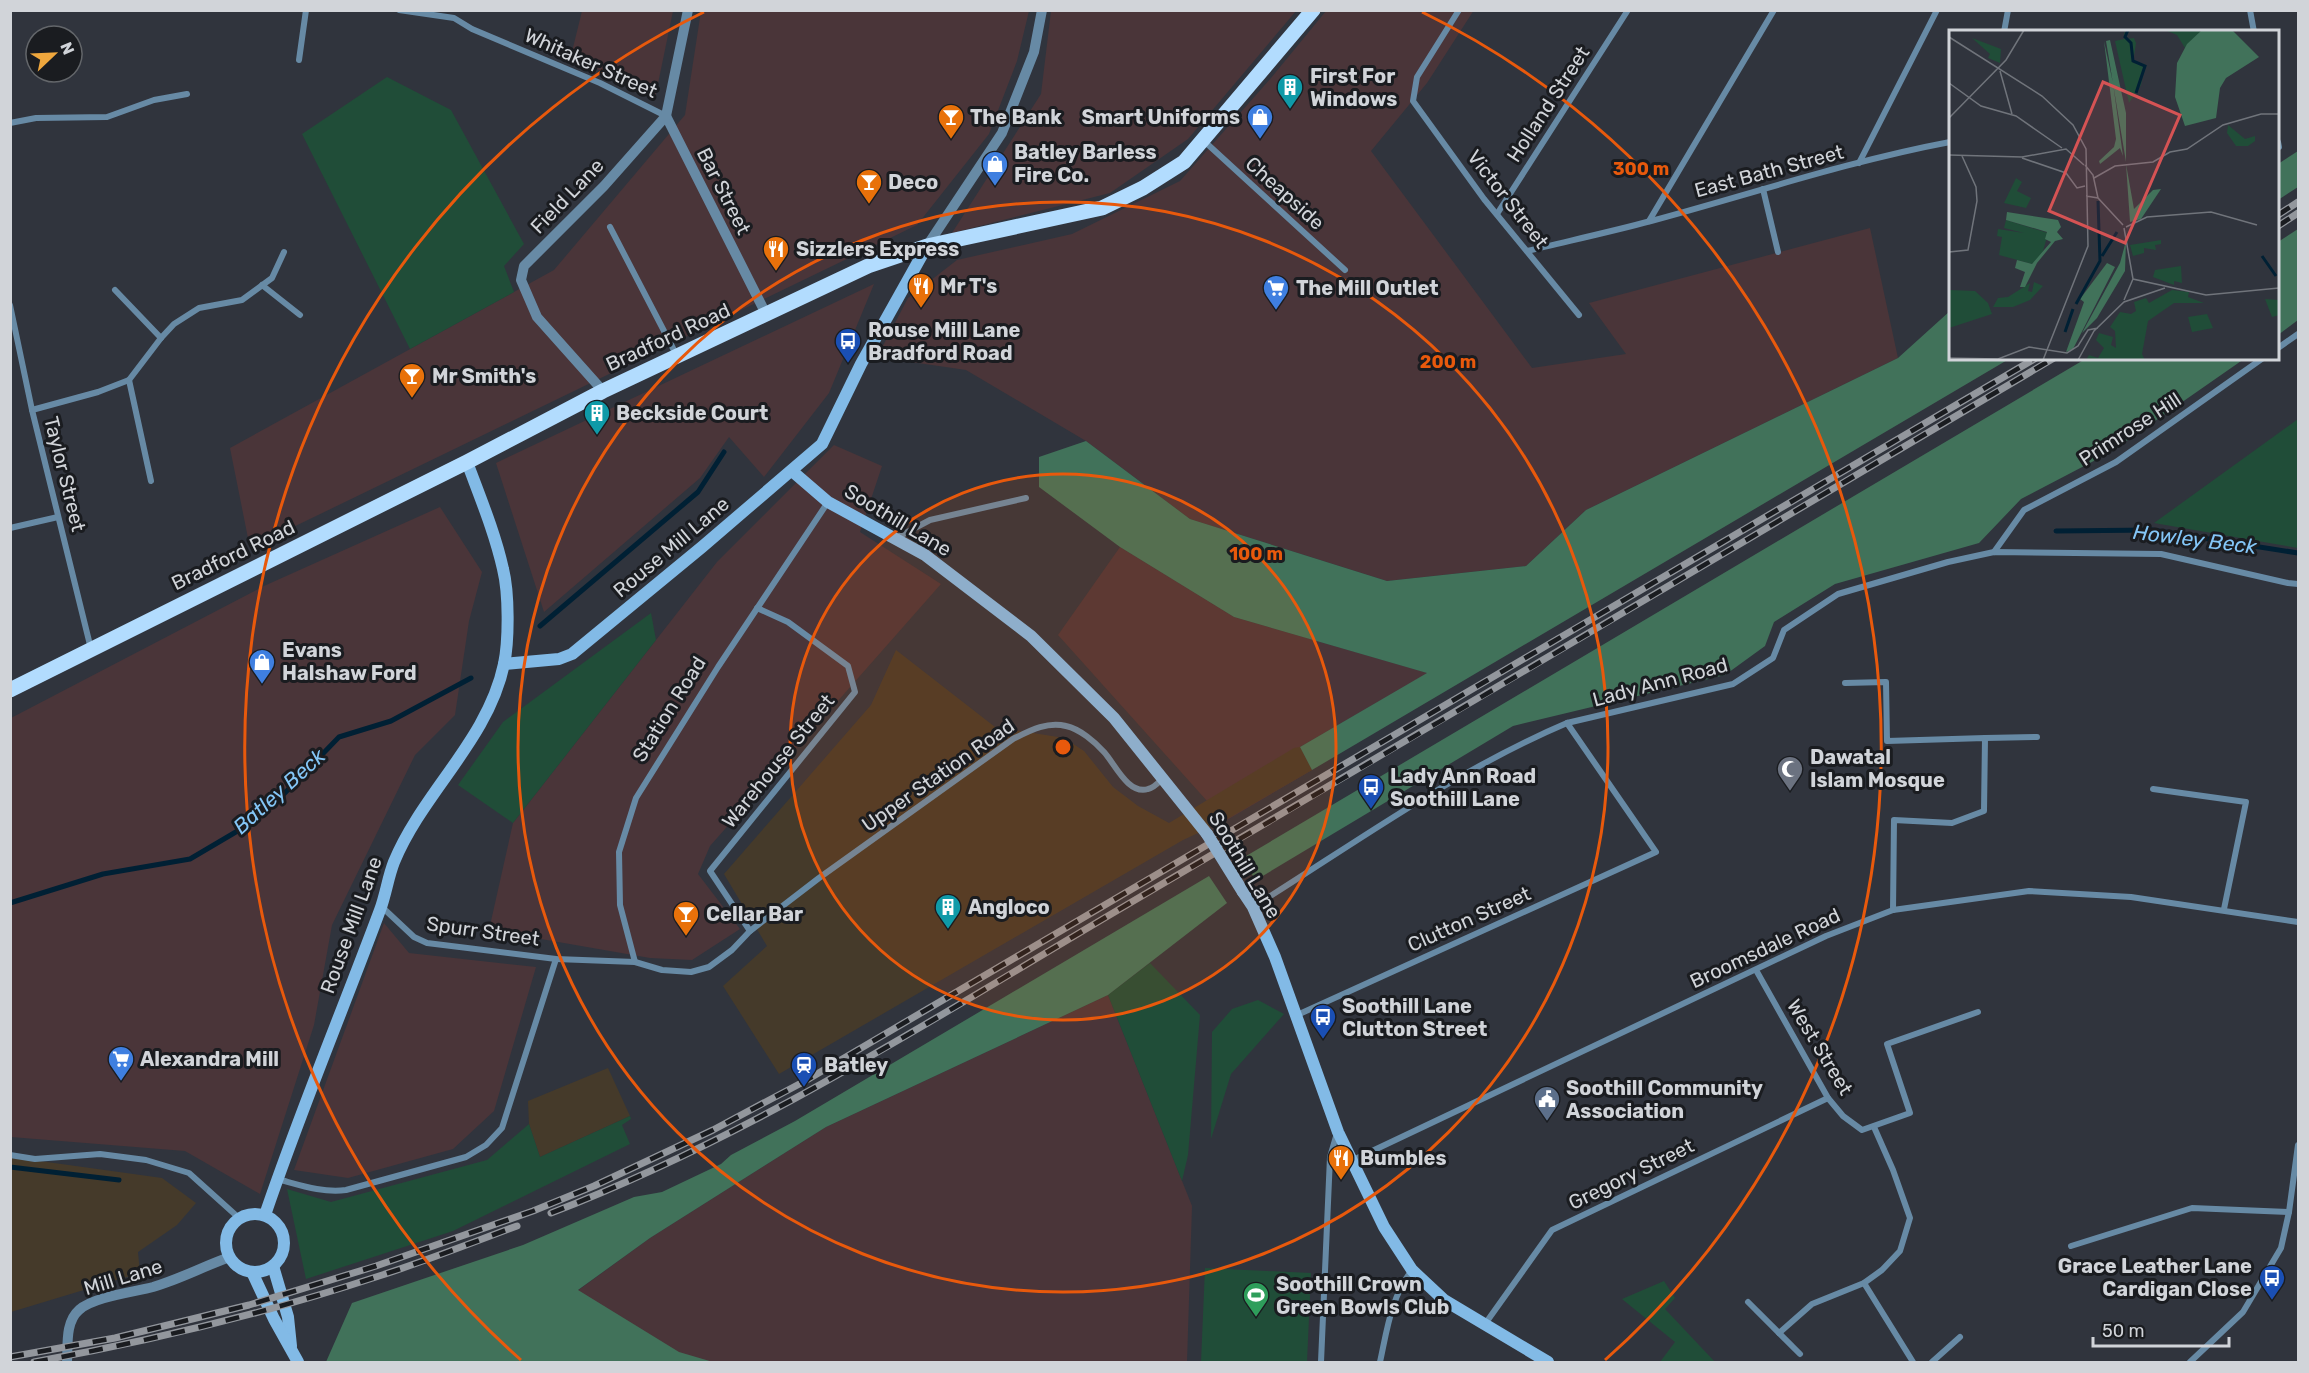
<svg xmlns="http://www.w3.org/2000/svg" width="2309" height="1373" font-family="Rubik,sans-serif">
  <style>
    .commercial { fill: #4a3539 }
    .industrial { fill: #453a2a }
    .green { fill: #204d38 }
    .forest { fill: #41725a }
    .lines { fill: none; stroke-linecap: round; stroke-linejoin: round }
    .stream { stroke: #002034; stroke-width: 5 }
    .minor { stroke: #678aa5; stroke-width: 6 }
    .tertiary { stroke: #678aa5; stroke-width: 10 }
    .secondary { stroke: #82bae6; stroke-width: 12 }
    .primary { stroke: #b2dcfe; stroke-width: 15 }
    .rail-casing { stroke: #93979d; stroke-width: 7 }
    .rail { stroke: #1a1c20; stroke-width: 4.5; stroke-dasharray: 14; stroke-linecap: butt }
    .secondary-bridge { stroke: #82bae6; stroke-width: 12 }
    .ring { fill: none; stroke: #e8590c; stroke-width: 3 }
    .labels { text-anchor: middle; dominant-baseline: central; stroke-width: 6; stroke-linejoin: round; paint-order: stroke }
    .street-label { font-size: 20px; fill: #d1d4d9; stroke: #1a1c20 }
    .poi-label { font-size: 20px; font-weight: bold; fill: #d1d4d9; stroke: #1a1c20; text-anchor: start }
    .water-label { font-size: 21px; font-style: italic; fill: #84c6f7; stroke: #1a1c20 }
    .inset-river { fill: none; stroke: #002034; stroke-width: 3 }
    .inset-road { fill: none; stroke: #70747b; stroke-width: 1.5 }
    .view { fill: #d55354; fill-opacity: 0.15; stroke: #d55354; stroke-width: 3 }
    .inset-edge { fill: none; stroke: #d1d4d9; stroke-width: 3 }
    .centre { fill: #e8590c; stroke: #1a1c20; stroke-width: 3 }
    .ring-label { font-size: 18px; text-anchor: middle; font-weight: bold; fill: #e8590c; stroke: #1a1c20; stroke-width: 6; stroke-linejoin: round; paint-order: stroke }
  </style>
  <rect width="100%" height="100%" fill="#30343d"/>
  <g class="commercial">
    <polygon points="1474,10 1427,83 1371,151 1532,368 1626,354 1589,303 1870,228 1898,358 1586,510 1526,566 1387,581 1190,519 1086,441 966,370 877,357 908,298 957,260 1072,234 1180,181 1271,78 1326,11"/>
    <polygon points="582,11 673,11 655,98 571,56"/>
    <polygon points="701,11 1029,11 1017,61 989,134 917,225 250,548 230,448 554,270 685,115"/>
    <polygon points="1051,11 1051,10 1296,11 1188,139 1110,193 952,233 1041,94"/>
    <polygon points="874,284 829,393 764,477 729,437 700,478 544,612 496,463"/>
    <polygon points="834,445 882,466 860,532 941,584 710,846 698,874 740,929 692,960 650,958 489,930 513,823 717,562"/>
    <polygon points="440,507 482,572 469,621 455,715 415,755 332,925 314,1025 260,1194 185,1151 11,1137 11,718 264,586"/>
    <polygon points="1120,547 1234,617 1428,673 1300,747 1312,770 1225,821 1058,635"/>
    <polygon points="384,923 409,953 536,967 494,1111 453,1149 348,1178 294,1170"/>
    <polygon points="1108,995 1192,1206 1187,1362 536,1362 547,1313 650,1238 826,1127"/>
  </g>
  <g class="industrial">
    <polygon points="896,650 995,727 1064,738 1084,751 1113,787 1138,806 1169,823 1294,748 1300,747 1312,770 1222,822 1183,840 779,1074 723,986 767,946 724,874 871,705"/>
    <polygon points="608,1068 630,1116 540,1157 529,1124 528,1101"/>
    <polygon points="11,1157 162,1178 196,1203 177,1225 138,1252 140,1273 11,1312"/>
  </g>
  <g class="green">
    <polygon points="387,77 451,110 524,244 504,266 514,292 410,349 302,134"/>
    <polygon points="2298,419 2298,548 2154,523"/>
    <polygon points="651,613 656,640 513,823 458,785 503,722"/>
    <polygon points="1150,963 1200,1015 1188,1155 1182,1181 1108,995"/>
    <polygon points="1258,1000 1284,1014 1231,1074 1211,1139 1212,1032 1232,1009"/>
    <polygon points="630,1116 631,1119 622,1125 630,1144 453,1231 306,1279 287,1189 331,1202 487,1160 529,1124 540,1157"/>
    <polygon points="1205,1268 1311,1273 1307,1362 1201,1362"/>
    <polygon points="1664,1281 1675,1298 1665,1309 1715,1362 1660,1362 1675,1342 1622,1299"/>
  </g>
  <g class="forest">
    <polygon points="2298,151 2298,187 2278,200 2278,164"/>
    <polygon points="2298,229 2298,320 2278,335 2278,242"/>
    <polygon points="1950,311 1950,358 2009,359 1312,770 1300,747 1427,673 1234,617 1120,547 1039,487 1039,457 1086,441 1190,519 1387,581 1526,566 1586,510 1898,358"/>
    <polygon points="2087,358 2244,359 2109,453 2021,499 1979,543 1835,584 1774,622 1765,646 1725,675 1513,726 1256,880 1241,859"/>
    <polygon points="1209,876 1227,903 1108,995 826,1127 650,1238 578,1290 679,1352 713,1362 326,1362 352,1303 523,1245 634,1197 662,1192 721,1164 731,1155 795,1121"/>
  </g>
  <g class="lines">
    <g class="stream">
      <polyline points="2056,531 2152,530 2298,553"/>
      <polyline points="540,626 698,492 724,452"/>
      <polyline points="10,903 103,874 190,859 246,826 280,798 339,737 391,721 471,678"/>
      <polyline points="10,1167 119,1180"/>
    </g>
    <g class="minor">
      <polyline points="399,10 454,18 472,29 600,83 666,116"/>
      <polyline points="1459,10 1417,77 1413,101 1484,199 1579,315"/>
      <polyline points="2250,10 2254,32"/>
      <polyline points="2004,32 2008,10"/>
      <polyline points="299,60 306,10"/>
      <polyline points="10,123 36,118 107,117 154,100 187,94"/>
      <polyline points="1204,141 1345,270"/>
      <polyline points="2278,142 2279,147"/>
      <polyline points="1859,163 1937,10"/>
      <polyline points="1763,189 1778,252"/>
      <polyline points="1497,214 1628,10"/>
      <polyline points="1649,221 1774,10"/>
      <polyline points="610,227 677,356"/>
      <path d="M1527 251C1568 241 1610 232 1651 221 1751 194 1849 161 1950 142"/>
      <polyline points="262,285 300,315"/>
      <polyline points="115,290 161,338"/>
      <polyline points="10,305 32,410 91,649"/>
      <polyline points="2278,348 2298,334"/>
      <polyline points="129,380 151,481"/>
      <polyline points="32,410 98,392 129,380 161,338 174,324 199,308 242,300 272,278 284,252"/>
      <polyline points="10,528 58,517"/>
      <polyline points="896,538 930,520 1026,498"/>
      <polyline points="1994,552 2024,510 2116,462 2263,358"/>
      <polyline points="1845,683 1886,682 1887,741 1985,738 1984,811 1952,823 1894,820 1893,910"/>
      <polyline points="1985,738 2037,737"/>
      <polyline points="2153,789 2246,802 2224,909"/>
      <path d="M382 907 414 937 427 943 556 959 635 962 662 970 691 972 709 967 732 950 750 931 819 878 1013 739C1029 731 1047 721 1066 726 1080 729 1095 742 1104 752 1115 764 1128 795 1148 789 1154 788 1159 782 1163 778"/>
      <path d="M1253 907C1354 844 1456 770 1567 723L1733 684 1773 658 1784 630 1838 594 1948 562 1994 552 2161 554 2288 583 2298 584"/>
      <polyline points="750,931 710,871 855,692 848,666 788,622 757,608"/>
      <polyline points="635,962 620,905 619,852 636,798 718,667 828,502"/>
      <polyline points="1756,970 1828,1098 1843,1116 1862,1130 1910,1113 1887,1044 1978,1012"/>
      <polyline points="1295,1016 1656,852 1567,723"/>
      <polyline points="10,1155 35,1159 100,1154 146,1160 189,1173 239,1218"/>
      <polyline points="1351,1161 1826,936 1893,910 2029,891 2131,897 2298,922"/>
      <path d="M277 1179C300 1185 322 1193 346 1190L466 1157 486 1145 502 1128 556 959"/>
      <polyline points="2071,1246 2192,1208 2289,1212"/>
      <polyline points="1864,1283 1913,1362"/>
      <polyline points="1748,1302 1800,1354"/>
      <polyline points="1485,1324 1552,1230 1828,1098"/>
      <polyline points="1779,1333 1812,1304 1864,1283 1882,1270 1900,1251 1910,1218 1893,1170 1874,1127"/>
      <polyline points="1321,1362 1330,1157 1337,1133"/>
      <path d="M1380 1362C1387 1330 1391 1297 1412 1270"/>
      <polyline points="1932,1362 1960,1337"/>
      <polyline points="2190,1362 2243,1312 2281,1248 2289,1212 2298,1145"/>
    </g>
    <g class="tertiary">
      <polyline points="666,116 766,314"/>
      <polyline points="927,246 1002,133 1034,52 1042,10"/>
      <polyline points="603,391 537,317 521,280 524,266 604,186 666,116 688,10"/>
      <path d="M67 1362C68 1346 65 1322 79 1310 93 1297 134 1292 153 1287 180 1279 204 1266 230 1257"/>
    </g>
    <g class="secondary">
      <polyline points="792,471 828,502 925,555 1031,636 1114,718 1207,834"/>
      <polyline points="504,664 559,659 572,654 702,547 822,444 861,364 927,246"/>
      <polyline points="1243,892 1253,907 1275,957 1338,1132 1384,1227 1412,1270 1444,1300 1548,1362"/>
      <circle cx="255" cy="1243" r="29"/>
      <path d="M265 1215C300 1112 342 1012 380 910 386 894 388 877 394 862 423 792 488 740 504 664 509 640 509 593 503 569 495 533 480 497 467 462"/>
      <polyline points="273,1266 288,1317 291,1346"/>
      <polyline points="252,1272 274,1319 298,1362"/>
    </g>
    <polyline class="primary" points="10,690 467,462 603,391 868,266 927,246 1102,208 1143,188 1184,162 1313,10"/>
    <g class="rail-casing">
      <g id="rail">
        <polyline points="2278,215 2298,202"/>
        <polyline points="2278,226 2298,213"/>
        <path d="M551 1213C751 1136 933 1019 1118 910 1431 728 1742 542 2054 358"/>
        <polyline points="10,1357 115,1338 249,1305 376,1266 533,1211 594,1186 713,1130 805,1081 2036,358"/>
        <path d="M34 1362C151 1341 267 1313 379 1276 426 1261 471 1243 517 1226"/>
      </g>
    </g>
    <use href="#rail" class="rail"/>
    <polyline class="secondary-bridge" points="1207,834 1243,892"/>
  </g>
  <circle cx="1063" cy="747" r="273" fill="#e8590c" fill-opacity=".12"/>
  <g class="ring">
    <circle cx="1063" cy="747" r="273"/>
    <circle cx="1063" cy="747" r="545"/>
    <path d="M521 1360A818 818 0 0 1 704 12M1422 12A818 818 0 0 1 1605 1360"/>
  </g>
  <defs>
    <g id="building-pin" transform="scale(1.35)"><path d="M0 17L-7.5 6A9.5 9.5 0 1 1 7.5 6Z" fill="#0f9aa8" stroke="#1a1c20"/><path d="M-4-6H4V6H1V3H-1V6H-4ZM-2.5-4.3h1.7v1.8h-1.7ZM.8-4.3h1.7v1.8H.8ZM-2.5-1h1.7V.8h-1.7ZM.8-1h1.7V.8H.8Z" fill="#fff"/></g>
    <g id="bar-pin" transform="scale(1.35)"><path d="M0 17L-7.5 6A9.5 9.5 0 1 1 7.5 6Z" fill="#e8710a" stroke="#1a1c20"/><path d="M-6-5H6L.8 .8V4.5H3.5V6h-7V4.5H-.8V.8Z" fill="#fff"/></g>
    <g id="shop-pin" transform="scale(1.35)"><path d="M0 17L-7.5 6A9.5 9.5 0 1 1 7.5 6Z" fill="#3f7fe0" stroke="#1a1c20"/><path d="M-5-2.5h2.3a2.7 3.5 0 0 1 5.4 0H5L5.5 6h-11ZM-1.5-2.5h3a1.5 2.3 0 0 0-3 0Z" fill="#fff"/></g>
    <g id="restaurant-pin" transform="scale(1.35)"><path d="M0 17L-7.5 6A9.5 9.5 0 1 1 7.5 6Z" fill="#e8710a" stroke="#1a1c20"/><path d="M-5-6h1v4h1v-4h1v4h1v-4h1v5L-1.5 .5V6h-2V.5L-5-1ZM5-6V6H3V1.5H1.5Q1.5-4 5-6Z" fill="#fff"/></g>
    <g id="supermarket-pin" transform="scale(1.35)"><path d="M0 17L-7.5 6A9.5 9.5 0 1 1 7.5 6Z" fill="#3f7fe0" stroke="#1a1c20"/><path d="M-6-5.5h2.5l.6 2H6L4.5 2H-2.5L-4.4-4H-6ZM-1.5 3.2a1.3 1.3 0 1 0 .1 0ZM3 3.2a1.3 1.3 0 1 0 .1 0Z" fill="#fff"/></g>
    <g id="bus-pin" transform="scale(1.35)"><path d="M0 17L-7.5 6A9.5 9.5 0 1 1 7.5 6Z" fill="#1a4fb4" stroke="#1a1c20"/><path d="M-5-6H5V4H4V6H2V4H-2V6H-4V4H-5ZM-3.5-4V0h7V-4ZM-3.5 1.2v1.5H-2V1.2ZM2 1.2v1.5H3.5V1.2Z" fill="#fff"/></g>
    <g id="mosque-pin" transform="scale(1.35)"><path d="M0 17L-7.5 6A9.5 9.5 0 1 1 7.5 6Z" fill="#6b7280" stroke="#1a1c20"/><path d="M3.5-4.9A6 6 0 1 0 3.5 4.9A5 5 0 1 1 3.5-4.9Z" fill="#fff"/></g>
    <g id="station-pin" transform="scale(1.35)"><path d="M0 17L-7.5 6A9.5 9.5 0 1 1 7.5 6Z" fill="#1a4fb4" stroke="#1a1c20"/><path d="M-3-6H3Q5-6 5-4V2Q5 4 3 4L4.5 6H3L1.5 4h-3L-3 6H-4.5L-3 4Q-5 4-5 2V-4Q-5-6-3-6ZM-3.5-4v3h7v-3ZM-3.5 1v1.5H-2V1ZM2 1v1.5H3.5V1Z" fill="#fff"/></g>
    <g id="civic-pin" transform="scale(1.35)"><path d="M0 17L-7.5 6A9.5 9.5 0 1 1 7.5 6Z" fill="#5c6f8a" stroke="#1a1c20"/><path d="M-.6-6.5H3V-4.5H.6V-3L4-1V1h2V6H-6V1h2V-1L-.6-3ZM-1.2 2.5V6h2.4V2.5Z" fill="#fff"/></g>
    <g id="stadium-pin" transform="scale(1.35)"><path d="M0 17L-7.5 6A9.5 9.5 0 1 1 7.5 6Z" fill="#2e9e5b" stroke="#1a1c20"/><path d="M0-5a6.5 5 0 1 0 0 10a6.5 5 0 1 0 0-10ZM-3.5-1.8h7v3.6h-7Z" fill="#fff"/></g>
  </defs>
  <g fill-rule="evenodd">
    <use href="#building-pin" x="1290" y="87"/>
    <use href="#bar-pin" x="951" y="117"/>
    <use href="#shop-pin" x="1260" y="117"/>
    <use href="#shop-pin" x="995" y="164"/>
    <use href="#bar-pin" x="869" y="182"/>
    <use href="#restaurant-pin" x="776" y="249"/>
    <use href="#restaurant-pin" x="921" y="286"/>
    <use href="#supermarket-pin" x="1276" y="288"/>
    <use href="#bus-pin" x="848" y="341"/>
    <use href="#bar-pin" x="412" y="376"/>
    <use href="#building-pin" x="597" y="413"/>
    <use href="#shop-pin" x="262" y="662"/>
    <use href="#mosque-pin" x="1790" y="769"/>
    <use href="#bus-pin" x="1371" y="787"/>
    <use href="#building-pin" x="948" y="907"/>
    <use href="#bar-pin" x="686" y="914"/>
    <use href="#bus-pin" x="1323" y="1017"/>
    <use href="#supermarket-pin" x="121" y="1059"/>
    <use href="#station-pin" x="804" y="1065"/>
    <use href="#civic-pin" x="1547" y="1099"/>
    <use href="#restaurant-pin" x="1341" y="1158"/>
    <use href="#bus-pin" x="2272" y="1278"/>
    <use href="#stadium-pin" x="1256" y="1295"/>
  </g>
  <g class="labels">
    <g class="street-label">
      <text transform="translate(591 63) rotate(24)">Whitaker Street</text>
      <text transform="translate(1548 104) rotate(-57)">Holland Street</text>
      <text transform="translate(1769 171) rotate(-15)">East Bath Street</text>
      <text transform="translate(724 191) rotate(63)">Bar Street</text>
      <text transform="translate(1285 193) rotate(42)">Cheapside</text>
      <text transform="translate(567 196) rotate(-46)">Field Lane</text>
      <text transform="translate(1508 199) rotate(52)">Victor Street</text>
      <text transform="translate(668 337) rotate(-25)">Bradford Road</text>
      <text transform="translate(2130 429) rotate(-33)">Primrose Hill</text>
      <text transform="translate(65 474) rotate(76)">Taylor Street</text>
      <text transform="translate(898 520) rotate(31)">Soothill Lane</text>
      <text transform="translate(671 547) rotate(-40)">Rouse Mill Lane</text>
      <text transform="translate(233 555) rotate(-26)">Bradford Road</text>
      <text transform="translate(1660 682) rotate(-15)">Lady Ann Road</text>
      <text transform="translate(669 709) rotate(-58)">Station Road</text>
      <text transform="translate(778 761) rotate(-51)">Warehouse Street</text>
      <text transform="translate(938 775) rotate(-35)">Upper Station Road</text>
      <text transform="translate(1245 865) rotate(59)">Soothill Lane</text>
      <text transform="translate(1469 919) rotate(-24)">Clutton Street</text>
      <text transform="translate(351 925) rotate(-70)">Rouse Mill Lane</text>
      <text transform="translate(483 931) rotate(8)">Spurr Street</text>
      <text transform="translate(1765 948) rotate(-25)">Broomsdale Road</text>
      <text transform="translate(1820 1047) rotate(59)">West Street</text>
      <text transform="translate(1631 1174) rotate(-26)">Gregory Street</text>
      <text transform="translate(123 1277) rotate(-17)">Mill Lane</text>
    </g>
    <g class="poi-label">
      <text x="1310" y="76">First For<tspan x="1310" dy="23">Windows</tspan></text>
      <text x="970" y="117">The Bank</text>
      <text x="1240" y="117" text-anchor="end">Smart Uniforms</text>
      <text x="1014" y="152">Batley Barless<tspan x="1014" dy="23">Fire Co.</tspan></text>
      <text x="888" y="182">Deco</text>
      <text x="796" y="249">Sizzlers Express</text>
      <text x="940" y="286">Mr T's</text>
      <text x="1296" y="288">The Mill Outlet</text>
      <text x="868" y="330">Rouse Mill Lane<tspan x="868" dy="23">Bradford Road</tspan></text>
      <text x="432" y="376">Mr Smith's</text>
      <text x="616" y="413">Beckside Court</text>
      <text x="282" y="650">Evans<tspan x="282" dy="23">Halshaw Ford</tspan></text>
      <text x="1810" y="757">Dawatal<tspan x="1810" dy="23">Islam Mosque</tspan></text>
      <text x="1390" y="776">Lady Ann Road<tspan x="1390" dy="23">Soothill Lane</tspan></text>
      <text x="968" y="907">Angloco</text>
      <text x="706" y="914">Cellar Bar</text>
      <text x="1342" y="1006">Soothill Lane<tspan x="1342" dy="23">Clutton Street</tspan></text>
      <text x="140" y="1059">Alexandra Mill</text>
      <text x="824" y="1065">Batley</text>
      <text x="1566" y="1088">Soothill Community<tspan x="1566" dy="23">Association</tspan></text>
      <text x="1360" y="1158">Bumbles</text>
      <text x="2252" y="1266" text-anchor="end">Grace Leather Lane<tspan x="2252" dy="23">Cardigan Close</tspan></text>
      <text x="1276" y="1284">Soothill Crown<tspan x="1276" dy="23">Green Bowls Club</tspan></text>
    </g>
    <g class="water-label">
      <text transform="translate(2195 539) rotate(7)">Howley Beck</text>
      <text transform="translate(279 791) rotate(-42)">Batley Beck</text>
    </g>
  </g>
  <g transform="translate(1949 30)">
    <rect width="330" height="330" fill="#30343d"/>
    <path d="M216 0H253L236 18 228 5ZM175 1 177 9 185 8 187 13 184 33 196 34 192 55 180 73 166 11 175 9ZM23 8 52 19 51 33 39 28 41 24ZM279 95 296 109 306 106V111L299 116H287L278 103ZM67 148 73 152 68 161 82 168 77 178 55 173ZM57 190 99 203 93 225 83 234 50 225 53 207 48 206 49 199 75 203 55 198ZM212 210V214L206 215 207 220 195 218V223L184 226 181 215ZM232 236 233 253 225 251V255L204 247 206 240ZM85 252 94 256 81 270 64 277H44L49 268 59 267 81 253 79 261 83 262ZM0 260 26 261 39 273 43 284 0 298ZM223 260 240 262 239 267 255 273H225L199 291 193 324 196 330H137L140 325 149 328 155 318 147 310 150 303 164 307 162 315 167 318 166 301 161 297 171 282 182 284 187 281 185 272 197 268 200 273ZM316 269 330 270V285L323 287ZM258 284 264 298 243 302 239 287Z" fill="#204d38"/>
    <path d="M253 0H283L310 27 277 48 271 58 267 88 236 96 226 67 228 33 238 14ZM161 10 177 83V132L157 11ZM155 11 164 53 174 126 171 118 151 134 150 131 165 117 167 109ZM177 134 185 179 204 160 212 159 192 189 181 192ZM58 182 109 190 112 197 108 202 114 209 106 211 88 233 76 257H71L76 242 66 238 68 230 83 234 102 212 96 209 98 202 57 190ZM177 211 176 241 148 288 133 303 171 233ZM158 233 166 237 124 319 117 322 135 272 131 269Z" fill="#41725a"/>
    <path class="inset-river" d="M179 0 176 7 182 13 184 31 196 36 187 63M153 226 168 202M313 226 327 246M127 274 151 231 149 171M116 302 124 279"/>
    <path class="inset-road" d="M0 7 93 66 124 95 137 119 139 216 94 330M51 41 63 84M0 53 32 76 67 86 113 118M0 88 57 30 75 0M0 125 73 127 117 119 135 135M73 128 117 143 128 158 136 156M136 135 144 145 149 168M145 148 166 136 204 132 221 122 238 119 274 95 312 84H330M137 166 149 168 174 195M177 197 198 187 262 182 308 195M175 198 184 249 257 265 330 258M0 222 19 220 28 171 27 157 13 126M175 270 184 249M0 328 49 329 80 317 118 323 129 316 139 300 149 298M129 330 145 301 175 272 216 258"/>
    <path class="view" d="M154 52 231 85 176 213 100 181Z"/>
    <rect width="330" height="330" class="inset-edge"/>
  </g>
  <circle cx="1063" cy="747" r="9" class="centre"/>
  <g class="ring-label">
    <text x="1641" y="175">300 m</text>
    <text x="1448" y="368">200 m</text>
    <text x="1256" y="560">100 m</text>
  </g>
  <rect width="2309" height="1373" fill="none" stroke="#d1d4d9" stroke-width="24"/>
  <g transform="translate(54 54) rotate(67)"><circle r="28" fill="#1a1c20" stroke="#63666a" stroke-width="1.5"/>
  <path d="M0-4.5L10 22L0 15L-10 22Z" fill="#efa73d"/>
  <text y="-9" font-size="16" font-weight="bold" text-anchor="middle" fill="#d1d4d9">N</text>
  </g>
  <path d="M2093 1337v9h136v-9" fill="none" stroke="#d1d4d9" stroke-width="3"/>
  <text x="2102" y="1337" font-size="18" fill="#d1d4d9" stroke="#1a1c20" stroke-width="4.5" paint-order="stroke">50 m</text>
</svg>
